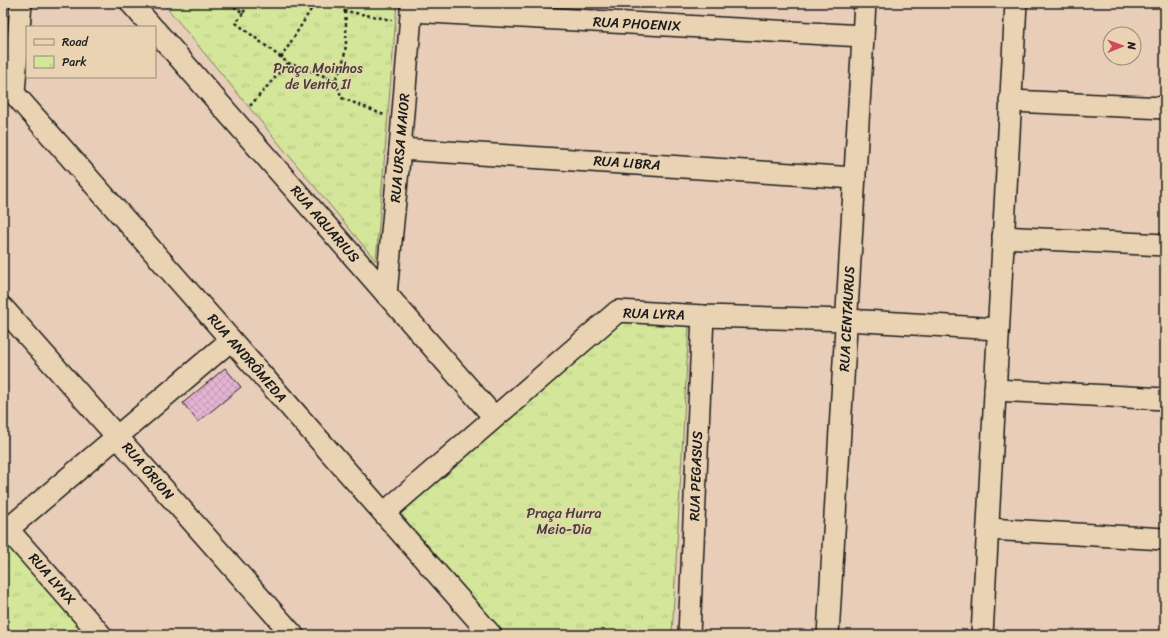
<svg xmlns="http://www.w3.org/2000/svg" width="1168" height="638" font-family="Sriracha,sans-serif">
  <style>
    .park { fill: url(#park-tufts); stroke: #78815b }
    .building { fill: url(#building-cross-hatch); stroke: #1c1c1c }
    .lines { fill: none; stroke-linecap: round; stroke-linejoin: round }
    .minor-casing { stroke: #1c1c1c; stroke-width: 24 }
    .path { stroke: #1c1c1c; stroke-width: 2.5; stroke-dasharray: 3 3; stroke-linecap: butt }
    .minor { stroke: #e9d3b2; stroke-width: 21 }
    .labels { text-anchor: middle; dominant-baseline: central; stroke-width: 3; stroke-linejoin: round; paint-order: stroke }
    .street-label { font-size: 14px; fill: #1c1c1c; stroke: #e9d3b2 }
    .park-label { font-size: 14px; fill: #414435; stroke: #e9d3b2 }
  </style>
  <defs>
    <pattern id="park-tufts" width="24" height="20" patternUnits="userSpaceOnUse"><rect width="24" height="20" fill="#d3e69a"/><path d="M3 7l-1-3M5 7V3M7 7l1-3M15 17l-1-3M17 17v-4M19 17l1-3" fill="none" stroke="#b5c584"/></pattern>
    <pattern id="building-cross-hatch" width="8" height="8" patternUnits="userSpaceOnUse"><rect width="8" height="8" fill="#e4b3d2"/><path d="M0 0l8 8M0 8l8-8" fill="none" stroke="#c399b4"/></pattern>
  </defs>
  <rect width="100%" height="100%" fill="#e8cdb8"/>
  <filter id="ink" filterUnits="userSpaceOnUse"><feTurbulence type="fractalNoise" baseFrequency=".025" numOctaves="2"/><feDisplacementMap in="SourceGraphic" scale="8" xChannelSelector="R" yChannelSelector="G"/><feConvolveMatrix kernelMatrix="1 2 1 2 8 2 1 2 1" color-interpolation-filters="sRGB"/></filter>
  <g filter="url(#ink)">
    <g class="park">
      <polygon points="163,3 397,3 376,261"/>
      <polygon points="622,320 689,325 672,635 505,635 400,513"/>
      <polygon points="3,533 92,635 3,635"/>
    </g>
    <polygon class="building" points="225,368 241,387 198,422 183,403"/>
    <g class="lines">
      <g class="minor-casing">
        <g id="minor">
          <polyline points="131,3 152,27"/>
          <polyline points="411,11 863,36"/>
          <polyline points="155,30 494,417"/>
          <polyline points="3,81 491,635"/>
          <polyline points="14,93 21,3"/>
          <polyline points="1010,101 1165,108"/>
          <polyline points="400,149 855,178"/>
          <polyline points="1003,237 1165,245"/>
          <polyline points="386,294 400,149 412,3"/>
          <polyline points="3,308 293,635"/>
          <polyline points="995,390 1165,399"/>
          <polyline points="384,513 618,311 703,316 847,320 998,329"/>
          <polyline points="3,524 101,635"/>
          <polyline points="8,529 231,340"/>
          <polyline points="988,529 1165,539"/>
          <polyline points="689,635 703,316"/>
          <polyline points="828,635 865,3"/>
          <polyline points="982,635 1016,3"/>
        </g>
      </g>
      <g class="path">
        <polyline points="229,3 243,13 249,3"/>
        <polyline points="334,3 345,11 392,20"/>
        <path d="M345 11C347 36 348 58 335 80L342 98 384 115"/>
        <polyline points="243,13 236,23 288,63 249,107"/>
        <polyline points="281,58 315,3"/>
        <polyline points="288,63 335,80"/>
      </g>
      <use href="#minor" class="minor"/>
    </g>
  </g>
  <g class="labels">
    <g class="street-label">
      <text transform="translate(637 24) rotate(3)">RUA PHOENIX</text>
      <text transform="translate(400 148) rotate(-85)">RUA URSA MAIOR</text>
      <text transform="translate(627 163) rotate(4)">RUA LIBRA</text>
      <text transform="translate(325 224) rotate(49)">RUA AQUARIUS</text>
      <text transform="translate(654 314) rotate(2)">RUA LYRA</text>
      <text transform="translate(847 319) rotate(-87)">RUA CENTAURUS</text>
      <text transform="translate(247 358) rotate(49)">RUA ANDRÔMEDA</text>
      <text transform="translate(148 471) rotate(49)">RUA ÓRION</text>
      <text transform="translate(696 476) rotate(-88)">RUA PEGASUS</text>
      <text transform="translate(52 579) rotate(49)">RUA LYNX</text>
    </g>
    <g class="park-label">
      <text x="318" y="68">Praça Moinhos<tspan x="318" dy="16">de Vento II</tspan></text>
      <text x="564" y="513">Praça Hurra<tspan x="564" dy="16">Meio-Dia</tspan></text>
    </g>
  </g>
  <rect width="1168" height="638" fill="none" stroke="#e9d3b2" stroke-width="16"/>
  <rect x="8" y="8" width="1152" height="622" fill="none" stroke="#1c1c1c" stroke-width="1.5" filter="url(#ink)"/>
  <rect x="26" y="26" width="130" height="52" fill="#e9d3b2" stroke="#978a76"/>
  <rect x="34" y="39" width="20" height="6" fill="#e9d3b2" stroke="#978a76"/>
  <text x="62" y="46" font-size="12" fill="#1c1c1c">Road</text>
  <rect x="34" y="56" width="20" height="12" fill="url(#park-tufts)" stroke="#978a76"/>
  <text x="62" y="66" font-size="12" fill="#1c1c1c">Park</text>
  <g transform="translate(1122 46) rotate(89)"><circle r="19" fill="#e9d3b2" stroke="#978a76"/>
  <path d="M0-3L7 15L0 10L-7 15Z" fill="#d1495b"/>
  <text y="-6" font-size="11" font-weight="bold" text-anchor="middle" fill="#1c1c1c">N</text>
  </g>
</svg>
